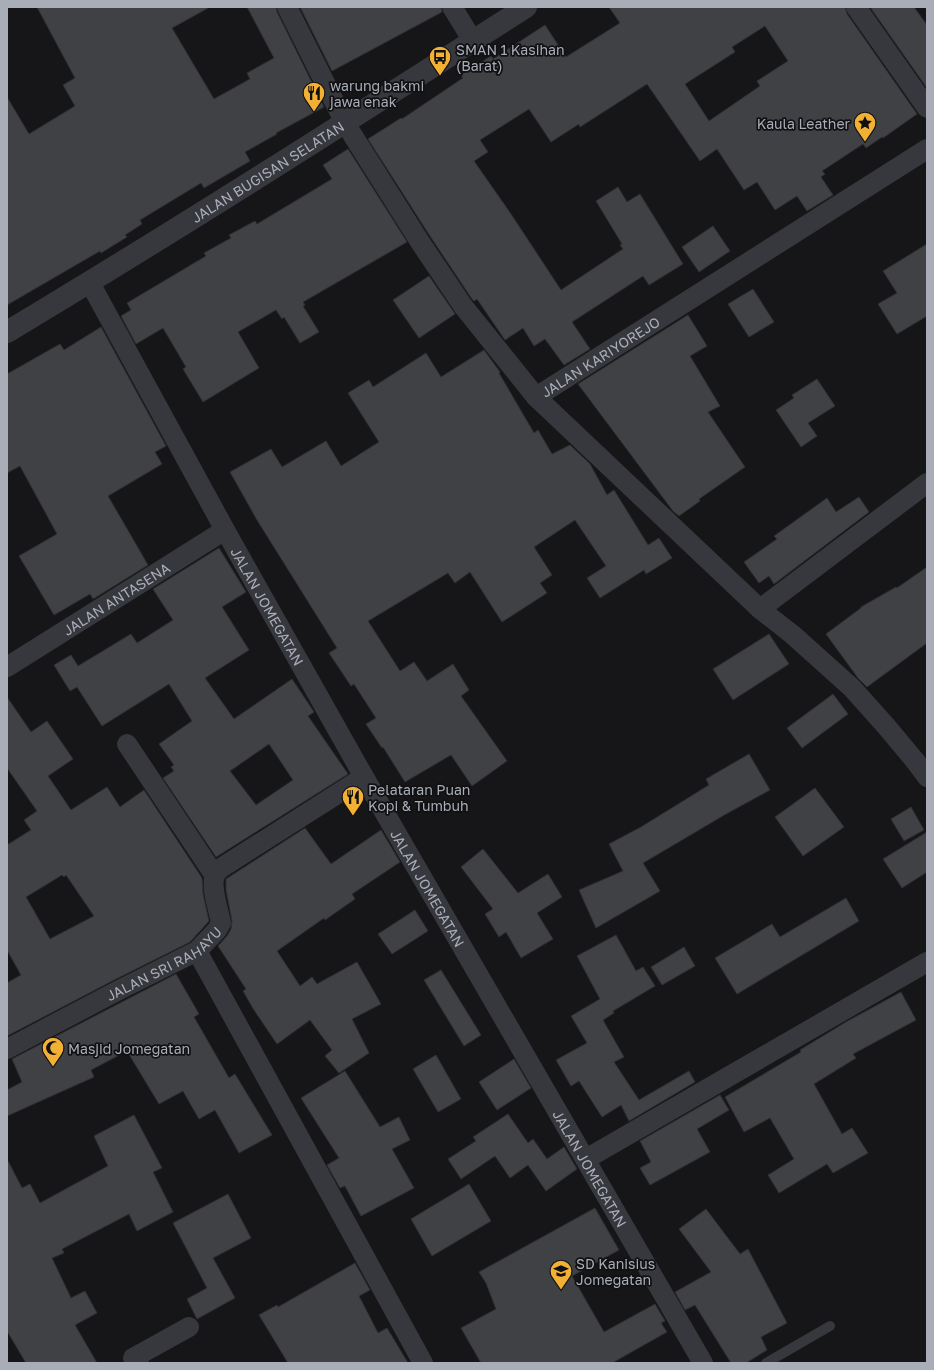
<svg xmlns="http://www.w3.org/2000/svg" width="934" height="1370" font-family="'Golos Text',sans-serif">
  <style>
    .building { fill: #404145; stroke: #303034; fill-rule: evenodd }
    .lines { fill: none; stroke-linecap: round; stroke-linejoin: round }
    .service { stroke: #37383d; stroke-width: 10 }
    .minor { stroke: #37383d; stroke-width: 20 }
    .tertiary { stroke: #37383d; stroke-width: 22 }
    .labels { text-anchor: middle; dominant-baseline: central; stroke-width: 3.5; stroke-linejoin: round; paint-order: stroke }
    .poi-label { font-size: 14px; fill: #a8adb8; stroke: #111113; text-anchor: start }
    .street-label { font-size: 14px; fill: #a8adb8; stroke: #111113 }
  </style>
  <rect width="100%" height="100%" fill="#161618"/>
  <g class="building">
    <polygon points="37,7 210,7 172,28 214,99 250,79 247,73 274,58 247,7 276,7 277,12 324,107 276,133 277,134 245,152 250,161 204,188 201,183 140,220 142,224 125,235 127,237 101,253 100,251 7,305 7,97 29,134 75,106 63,85 75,78"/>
    <polygon points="300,7 441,7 442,12 332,71"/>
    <path d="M609 7H845L847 14 917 114 883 138 882 137 866 148 863 144 822 171 825 174 821 177 833 195 807 211 797 196 775 210 757 182 744 190 717 149 700 161 647 84 580 127 579 124 551 142 529 109 480 140 488 152 474 161 511 214 561 290 623 249 620 245 622 244 596 201 618 187 627 202 640 194 683 264 649 285 643 276 572 322 590 349 564 365 545 339 534 346 523 328 505 340 477 299 474 301 472 299 430 236 368 139 401 118 402 119 463 78 461 75 491 56 493 59 545 25 566 57 620 23ZM765 26 788 61 757 81 760 86 709 121 685 84 735 52 732 47Z"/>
    <polygon points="870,7 914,7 927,25 927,88"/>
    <polygon points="348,149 407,242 303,302 305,305 303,306 319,332 300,343 284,317 282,319 276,310 238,332 259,368 203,402 183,369 186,367 163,328 136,344 121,316 131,310 127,303 206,256 204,253 231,238 229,235 255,221 257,224 332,179 323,165"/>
    <polygon points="713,226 730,251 699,272 682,247"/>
    <polygon points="927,244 927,316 897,334 878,304 897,293 883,271"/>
    <polygon points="429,276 455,314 419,338 393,300"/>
    <polygon points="753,289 774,322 749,337 728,304"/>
    <polygon points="688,315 707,346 690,356 720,406 708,412 745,467 699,499 700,501 679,516 673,511 578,384"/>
    <polygon points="101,327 166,446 155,452 162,464 108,496 148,565 93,599 90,594 54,615 19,556 57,534 20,466 7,473 7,374 60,344 64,350"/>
    <polygon points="484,350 500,372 499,373 534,433 538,430 552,454 570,445 590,464 607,495 614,490 648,545 659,538 672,558 646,574 644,570 600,598 587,578 606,566 575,520 534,547 552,575 540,583 547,593 502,622 470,572 455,583 448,573 368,621 400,671 414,662 427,681 453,664 469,690 461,696 507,761 472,786 451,755 405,782 383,747 382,748 366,724 376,718 354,684 351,686 329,653 337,648 257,520 230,472 271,449 282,467 326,441 341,466 379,442 348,393 369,380 373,387 426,353 441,377"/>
    <polygon points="817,379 835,406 808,423 817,436 801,447 776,410 794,398 792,395"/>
    <polygon points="859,497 869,512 774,584 769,576 759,583 744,562 777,539 774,536 827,498 836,512"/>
    <path d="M219 548 246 592 222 607 249 650 205 678 234 719 292 679 314 712 308 716 348 774 216 857 163 778 174 771 171 767 174 765 159 744 192 721 169 684 102 726 77 687 70 691 54 665 71 655 78 666 131 634 137 643 173 620 153 589ZM269 744 293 780 256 805 230 771Z"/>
    <polygon points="927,567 927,643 867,687 858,678 826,634 861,608 861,607 896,587 897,588"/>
    <polygon points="769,634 789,664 733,700 713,669"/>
    <polygon points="833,694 848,714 802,748 787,728"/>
    <path d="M7 697 31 732 47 721 73 759 48 776 71 810 107 787 120 807 144 790 202 878 203 894 209 921 190 942 114 980 7 1036V983L21 975 7 950V845L31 830 24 820 37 811 7 768ZM62 875 64 877 66 875 94 916 50 939 26 897Z"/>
    <polygon points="749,754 770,790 726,814 643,863 660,891 596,928 579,890 623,871 609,844 641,827 709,785 706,779"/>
    <polygon points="815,788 844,827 803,856 775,817"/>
    <polygon points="911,807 924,830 904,841 891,819"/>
    <polygon points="305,828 331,864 381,830 400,862 352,894 355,899 325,920 324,918 277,951 300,986 312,977 317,984 357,962 381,1004 352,1019 369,1053 339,1073 325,1056 332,1050 310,1020 277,1044 254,1010 243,991 246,989 218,946 227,936 231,929 232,921 226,890 226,879"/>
    <polygon points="927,832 927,872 902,888 883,859"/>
    <polygon points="483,849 518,893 548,874 562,897 537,913 553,939 521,958 506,932 499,937 485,914 493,909 461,867"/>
    <polygon points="846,898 859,921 737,994 715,958 772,924 780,937"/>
    <polygon points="415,910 428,931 392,954 378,934"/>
    <polygon points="616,935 636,971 643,967 655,986 613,1011 614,1013 603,1020 624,1057 614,1062 639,1100 689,1071 695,1082 629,1121 621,1105 602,1117 579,1081 571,1086 556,1060 587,1043 571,1016 600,999 577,956"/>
    <polygon points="684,947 695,966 662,985 651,967"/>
    <polygon points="441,970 481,1035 464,1046 424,980"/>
    <polygon points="176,974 199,1014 194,1017 229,1078 235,1074 272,1135 239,1153 215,1110 199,1119 183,1091 159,1104 127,1051 91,1070 94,1077 7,1116 7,1090 22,1082 12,1059"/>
    <polygon points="901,992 916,1020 853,1054 856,1058 814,1084 842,1134 852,1128 868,1153 833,1173 827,1164 779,1193 768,1175 794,1159 770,1118 744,1132 725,1097 801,1052 800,1050 846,1022"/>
    <polygon points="436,1055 461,1099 438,1112 413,1069"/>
    <polygon points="514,1059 531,1088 497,1110 479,1082"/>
    <polygon points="345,1071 380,1127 399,1117 410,1140 392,1149 414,1188 361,1216 345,1186 340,1188 327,1165 339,1158 301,1098"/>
    <polygon points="720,1095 729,1110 697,1129 710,1152 650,1185 640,1168 651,1162 640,1141"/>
    <polygon points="508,1114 528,1143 533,1139 547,1159 564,1147 577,1169 546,1191 528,1165 510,1178 495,1156 461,1179 448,1159 476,1141 473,1137"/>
    <polygon points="134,1115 162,1168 153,1172 173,1212 137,1231 129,1214 62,1249 64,1253 52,1258 71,1298 85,1291 97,1313 75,1325 97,1363 26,1363 7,1331 7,1159 22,1188 30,1184 40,1203 108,1166 94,1136"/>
    <polygon points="469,1184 491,1221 432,1256 411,1219"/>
    <polygon points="228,1194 251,1238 213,1258 235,1298 197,1319 187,1299 207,1288 173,1223"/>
    <polygon points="595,1208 619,1250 572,1276 604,1332 655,1304 665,1321 661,1323 667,1332 612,1363 481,1363 461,1328 496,1309 486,1283 479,1272"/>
    <polygon points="706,1209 740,1254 748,1249 787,1323 761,1337 767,1350 746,1363 731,1363 695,1305 685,1310 675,1292 711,1272 679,1229"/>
    <polygon points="355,1263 370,1290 359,1296 378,1333 387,1328 408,1363 288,1363 259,1315 277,1305 278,1307"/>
  </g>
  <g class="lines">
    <polyline class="service" points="766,1363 830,1326"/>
    <g class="minor">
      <polyline points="287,7 345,123 420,242 463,306 536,397 760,609 793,635 852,688 886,726 916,762 927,777"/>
      <polyline points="452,7 473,41"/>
      <polyline points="856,7 927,108"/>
      <path id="s1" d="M90 283 225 530 364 777 703 1363"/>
      <path id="s2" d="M536 397 927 149"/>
      <polyline points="760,609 927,483"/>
      <path id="s3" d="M7 667 225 530"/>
      <polyline points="127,744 215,876"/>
      <polyline points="197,951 423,1363"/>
      <path id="s4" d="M7 1049 119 990 197 951 217 930 221 923C219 911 210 886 215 875 216 872 219 870 221 868L364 777"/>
      <polyline points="586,1159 927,962"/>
      <polyline points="139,1363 133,1358 189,1327"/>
    </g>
    <path class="tertiary" id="s5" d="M7 332C182 227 354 117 526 7"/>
  </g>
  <defs>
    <g id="bus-pin" transform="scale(1.15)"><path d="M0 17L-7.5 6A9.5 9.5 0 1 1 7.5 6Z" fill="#f2b134" stroke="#111113"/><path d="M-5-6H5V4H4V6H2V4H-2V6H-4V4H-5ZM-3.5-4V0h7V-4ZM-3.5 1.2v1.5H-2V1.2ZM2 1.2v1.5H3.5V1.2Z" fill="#111"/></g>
    <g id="restaurant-pin" transform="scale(1.15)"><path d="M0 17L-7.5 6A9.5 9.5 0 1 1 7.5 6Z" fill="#f2b134" stroke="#111113"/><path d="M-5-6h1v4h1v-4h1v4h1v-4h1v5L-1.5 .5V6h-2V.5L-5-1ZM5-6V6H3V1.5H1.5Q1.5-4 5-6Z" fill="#111"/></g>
    <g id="sight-pin" transform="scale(1.15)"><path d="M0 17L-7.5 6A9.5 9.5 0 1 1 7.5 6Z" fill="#f2b134" stroke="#111113"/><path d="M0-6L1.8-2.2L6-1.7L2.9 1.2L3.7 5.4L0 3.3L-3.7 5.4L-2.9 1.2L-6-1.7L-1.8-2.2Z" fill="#111"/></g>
    <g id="mosque-pin" transform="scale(1.15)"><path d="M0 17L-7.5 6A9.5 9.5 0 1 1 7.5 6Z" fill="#f2b134" stroke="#111113"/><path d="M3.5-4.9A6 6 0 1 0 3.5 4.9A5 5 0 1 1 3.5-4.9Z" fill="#111"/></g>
    <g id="school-pin" transform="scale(1.15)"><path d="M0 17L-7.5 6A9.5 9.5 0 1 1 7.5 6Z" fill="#f2b134" stroke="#111113"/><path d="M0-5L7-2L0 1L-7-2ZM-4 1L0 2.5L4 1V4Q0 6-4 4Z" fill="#111"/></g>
  </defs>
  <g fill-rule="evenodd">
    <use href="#bus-pin" x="440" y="57"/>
    <use href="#restaurant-pin" x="314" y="93"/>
    <use href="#sight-pin" x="865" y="123"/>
    <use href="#restaurant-pin" x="353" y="797"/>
    <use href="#mosque-pin" x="53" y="1048"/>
    <use href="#school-pin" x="561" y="1271"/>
  </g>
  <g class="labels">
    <g class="poi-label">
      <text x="456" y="49">SMAN 1 Kasihan<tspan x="456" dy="16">(Barat)</tspan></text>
      <text x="330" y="85">warung bakmi<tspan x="330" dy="16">jawa enak</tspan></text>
      <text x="850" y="123" text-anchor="end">Kaula Leather</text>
      <text x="368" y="789">Pelataran Puan<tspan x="368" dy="16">Kopi &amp; Tumbuh</tspan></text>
      <text x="68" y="1048">Masjid Jomegatan</text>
      <text x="576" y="1263">SD Kanisius<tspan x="576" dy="16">Jomegatan</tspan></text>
    </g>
    <g class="street-label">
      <text stroke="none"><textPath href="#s5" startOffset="306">JALAN BUGISAN SELATAN</textPath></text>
      <text stroke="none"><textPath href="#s2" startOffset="76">JALAN KARIYOREJO</textPath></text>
      <text stroke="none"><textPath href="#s3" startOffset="129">JALAN ANTASENA</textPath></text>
      <text stroke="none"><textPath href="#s1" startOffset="369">JALAN JOMEGATAN</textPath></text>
      <text stroke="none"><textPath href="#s1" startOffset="693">JALAN JOMEGATAN</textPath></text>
      <text stroke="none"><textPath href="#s4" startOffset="179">JALAN SRI RAHAYU</textPath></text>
      <text stroke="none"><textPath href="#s1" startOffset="1017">JALAN JOMEGATAN</textPath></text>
    </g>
  </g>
  <rect width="934" height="1370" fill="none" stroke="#a8adb8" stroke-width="16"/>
</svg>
